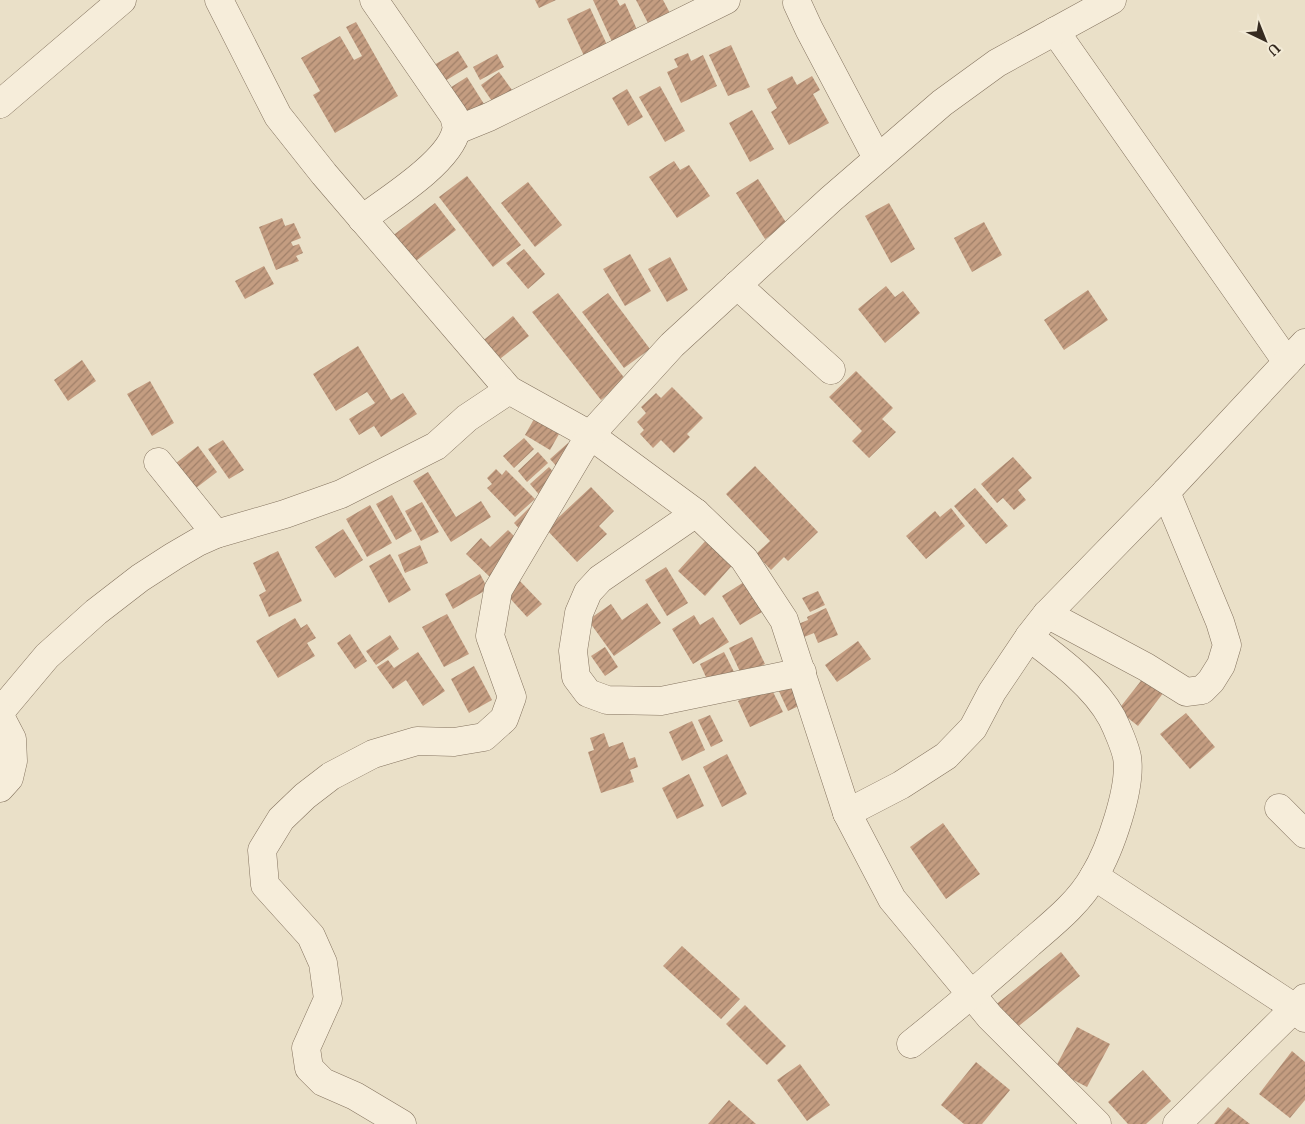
<svg xmlns="http://www.w3.org/2000/svg" width="1305" height="1124" font-family="Merriweather,serif">
  <style>
    .building { fill: url(#building-hatch) }
    .lines { fill: none; stroke-linecap: round; stroke-linejoin: round }
    .minor-casing { stroke: #84735f; stroke-width: 29 }
    .minor { stroke: #f6edda; stroke-width: 28 }
  </style>
  <defs>
    <pattern id="building-hatch" width="6" height="6" patternUnits="userSpaceOnUse" patternTransform="scale(1.25)"><rect width="6" height="6" fill="#c49d81"/><path d="M-1 1l2-2M0 6l6-6M5 7l2-2" fill="none" stroke="#a08069"/></pattern>
  </defs>
  <rect width="100%" height="100%" fill="#eae0c8"/>
  <g class="building">
    <polygon points="535,0 556,0 539,8"/>
    <polygon points="593,0 617,0 620,6 625,3 639,34 614,46"/>
    <polygon points="636,0 663,0 671,15 649,25"/>
    <polygon points="590,8 608,47 585,58 567,19"/>
    <polygon points="356,22 398,96 335,133 313,95 320,91 301,58 340,36 354,60 362,56 346,27"/>
    <polygon points="731,45 750,87 728,96 709,55"/>
    <polygon points="458,51 468,67 445,81 434,65"/>
    <polygon points="688,53 691,61 703,55 717,86 681,103 667,72 678,67 674,59"/>
    <polygon points="497,54 504,67 480,80 473,67"/>
    <polygon points="499,72 515,94 496,107 481,85"/>
    <polygon points="792,76 797,85 812,76 820,90 813,94 829,123 789,145 771,112 777,108 767,89"/>
    <polygon points="467,77 484,104 463,118 445,91"/>
    <polygon points="660,86 685,131 665,142 639,97"/>
    <polygon points="627,89 643,117 628,126 612,98"/>
    <polygon points="752,110 774,149 750,162 729,123"/>
    <polygon points="674,161 680,170 689,165 710,196 677,218 649,177"/>
    <polygon points="467,176 521,245 493,267 439,197"/>
    <polygon points="758,179 787,224 765,239 736,193"/>
    <polygon points="528,182 562,225 535,247 501,203"/>
    <polygon points="435,203 456,230 412,264 391,237"/>
    <polygon points="889,203 915,249 891,263 865,216"/>
    <polygon points="282,218 285,226 294,223 301,238 291,242 293,246 299,244 303,253 296,256 299,261 276,270 259,227"/>
    <polygon points="984,222 1002,255 972,272 954,238"/>
    <polygon points="524,249 545,274 528,289 506,263"/>
    <polygon points="630,254 651,291 625,306 603,269"/>
    <polygon points="670,257 688,290 667,302 648,269"/>
    <polygon points="264,266 274,284 245,299 235,281"/>
    <polygon points="886,286 895,297 903,291 920,313 885,343 858,309"/>
    <polygon points="1088,290 1108,320 1064,350 1044,320"/>
    <polygon points="558,293 626,380 601,400 532,312"/>
    <polygon points="608,293 650,349 624,368 582,312"/>
    <polygon points="513,316 529,336 496,362 480,343"/>
    <polygon points="358,346 391,400 403,393 417,414 381,437 374,426 359,435 349,419 375,403 367,392 336,411 313,374"/>
    <polygon points="82,360 96,381 68,401 54,380"/>
    <polygon points="856,371 893,408 882,419 896,432 869,458 852,441 862,431 829,397"/>
    <polygon points="150,381 174,423 152,436 127,394"/>
    <polygon points="672,387 703,418 687,434 690,437 674,453 661,440 653,448 640,434 644,430 637,422 646,413 641,407 656,393 661,398"/>
    <polygon points="534,419 559,434 550,450 525,435"/>
    <polygon points="524,438 534,449 514,468 503,456"/>
    <polygon points="223,440 244,470 229,479 208,449"/>
    <polygon points="568,443 576,452 558,468 550,459"/>
    <polygon points="198,446 217,472 196,488 176,463"/>
    <polygon points="538,452 548,463 527,482 518,471"/>
    <polygon points="1013,457 1032,478 1018,490 1026,500 1014,510 1003,498 997,503 981,484"/>
    <polygon points="755,466 818,532 788,561 784,557 771,570 756,554 770,541 726,494"/>
    <polygon points="549,467 561,481 542,498 530,484"/>
    <polygon points="496,469 502,475 506,470 535,499 515,517 487,488 492,484 487,478"/>
    <polygon points="428,472 456,517 481,501 491,517 451,542 413,481"/>
    <polygon points="591,487 614,511 599,526 607,534 577,562 546,529"/>
    <polygon points="975,488 1008,526 986,544 954,506"/>
    <polygon points="392,495 412,531 396,540 376,504"/>
    <polygon points="422,502 439,532 421,541 405,511"/>
    <polygon points="370,505 392,543 367,557 346,519"/>
    <polygon points="532,505 541,514 523,533 514,523"/>
    <polygon points="951,508 965,526 926,559 906,536 935,511 940,517"/>
    <polygon points="343,529 363,560 335,578 315,547"/>
    <polygon points="508,530 524,546 492,579 466,554 481,538 490,547"/>
    <polygon points="709,537 736,561 705,596 678,571"/>
    <polygon points="420,545 428,563 405,573 398,555"/>
    <polygon points="278,551 302,601 269,617 259,595 266,591 253,563"/>
    <polygon points="390,554 411,590 389,603 369,566"/>
    <polygon points="666,567 688,603 667,616 645,580"/>
    <polygon points="480,574 488,589 453,609 445,594"/>
    <polygon points="518,579 542,604 527,617 504,592"/>
    <polygon points="744,582 762,612 740,625 722,596"/>
    <polygon points="818,591 825,605 810,612 802,598"/>
    <polygon points="647,603 661,623 614,656 588,620 611,604 622,620"/>
    <polygon points="826,608 838,635 818,643 814,633 804,637 798,624 808,620 807,617"/>
    <polygon points="447,614 469,654 444,667 422,627"/>
    <polygon points="694,615 700,625 713,617 729,642 693,664 672,629"/>
    <polygon points="295,618 301,628 307,624 316,638 307,643 315,656 278,678 256,641"/>
    <polygon points="350,634 367,661 355,669 337,643"/>
    <polygon points="390,635 399,649 376,665 366,651"/>
    <polygon points="752,637 765,664 742,676 729,648"/>
    <polygon points="858,641 871,659 837,682 825,665"/>
    <polygon points="605,647 618,667 605,676 591,656"/>
    <polygon points="418,652 445,691 423,706 406,680 393,689 377,667 388,660 394,668"/>
    <polygon points="724,652 736,676 711,688 700,664"/>
    <polygon points="474,666 492,700 469,713 451,679"/>
    <polygon points="1144,677 1164,692 1138,726 1118,710"/>
    <polygon points="793,679 805,703 788,711 777,687"/>
    <polygon points="770,686 783,712 750,727 738,701"/>
    <polygon points="1186,713 1215,747 1190,769 1160,734"/>
    <polygon points="710,715 723,741 711,747 698,720"/>
    <polygon points="692,721 705,750 682,761 669,732"/>
    <polygon points="604,733 609,747 623,742 629,759 635,757 638,767 630,770 634,782 601,793 588,752 594,750 590,738"/>
    <polygon points="727,754 747,794 722,807 703,767"/>
    <polygon points="689,774 704,806 677,819 662,788"/>
    <polygon points="943,823 980,874 946,899 910,847"/>
    <polygon points="682,946 740,999 721,1019 663,966"/>
    <polygon points="1061,952 1080,976 1014,1030 994,1006"/>
    <polygon points="745,1005 786,1046 767,1065 726,1024"/>
    <polygon points="1077,1027 1110,1044 1087,1087 1054,1070"/>
    <polygon points="1292,1051 1305,1062 1305,1100 1290,1118 1259,1094"/>
    <polygon points="976,1062 1010,1090 982,1124 964,1124 941,1105"/>
    <polygon points="800,1064 830,1105 807,1121 777,1080"/>
    <polygon points="1143,1070 1171,1101 1146,1124 1128,1124 1108,1102"/>
    <polygon points="729,1100 756,1124 708,1124"/>
    <polygon points="1228,1107 1250,1124 1214,1124"/>
  </g>
  <g class="lines">
    <g class="minor-casing">
      <g id="minor">
        <polyline points="219,0 278,116 324,174 509,390 590,435 696,513 744,559 784,620 847,813 892,899 990,1017 1097,1124"/>
        <polyline points="797,3 809,29 877,158"/>
        <polyline points="1055,31 1287,362"/>
        <polyline points="0,104 122,0"/>
        <polyline points="457,130 489,117 726,0"/>
        <path d="M362 219C388 200 449 162 456 131 457 127 455 120 454 116L374 0"/>
        <polyline points="737,285 831,370"/>
        <polyline points="158,462 216,534"/>
        <polyline points="696,513 600,579 588,592 579,613 573,651 576,677 588,693 607,700 661,701 802,672"/>
        <polyline points="1047,614 1146,667 1186,692 1202,690 1211,681 1221,665 1227,645 1220,622 1166,492"/>
        <polyline points="0,712 47,656 96,612 140,578 174,556 198,542 216,534 285,514 341,494 436,446 467,418 509,390"/>
        <polyline points="0,716 12,739 13,761 9,778 0,788"/>
        <polyline points="1279,808 1305,834"/>
        <polyline points="847,813 901,785 946,756 973,728 992,692 1029,637 1047,614 1166,492 1305,343"/>
        <polyline points="1094,876 1295,1008 1305,1018"/>
        <path d="M911 1044C951 1012 990 979 1029 944 1052 924 1079 903 1094 876 1110 850 1132 787 1127 757 1125 747 1117 728 1112 718 1094 685 1058 659 1029 637"/>
        <polyline points="402,1124 355,1096 323,1082 309,1068 306,1048 328,999 323,963 311,936 265,885 262,850 281,819 305,796 331,776 373,754 417,741 454,742 484,737 504,719 512,697 490,636 498,590 590,435 672,345 831,199 942,103 997,63 1112,0"/>
        <polyline points="1177,1124 1305,998"/>
      </g>
    </g>
    <use href="#minor" class="minor"/>
  </g>
  <g transform="translate(1265 40) rotate(137)" stroke="#f2ead6" stroke-width="4" paint-order="stroke">
  <path d="M0-4L9 19L0 12L-9 19Z" fill="#362b21"/>
  <text y="-8" font-size="14" font-weight="bold" text-anchor="middle" fill="#362b21">U</text>
  </g>
</svg>
